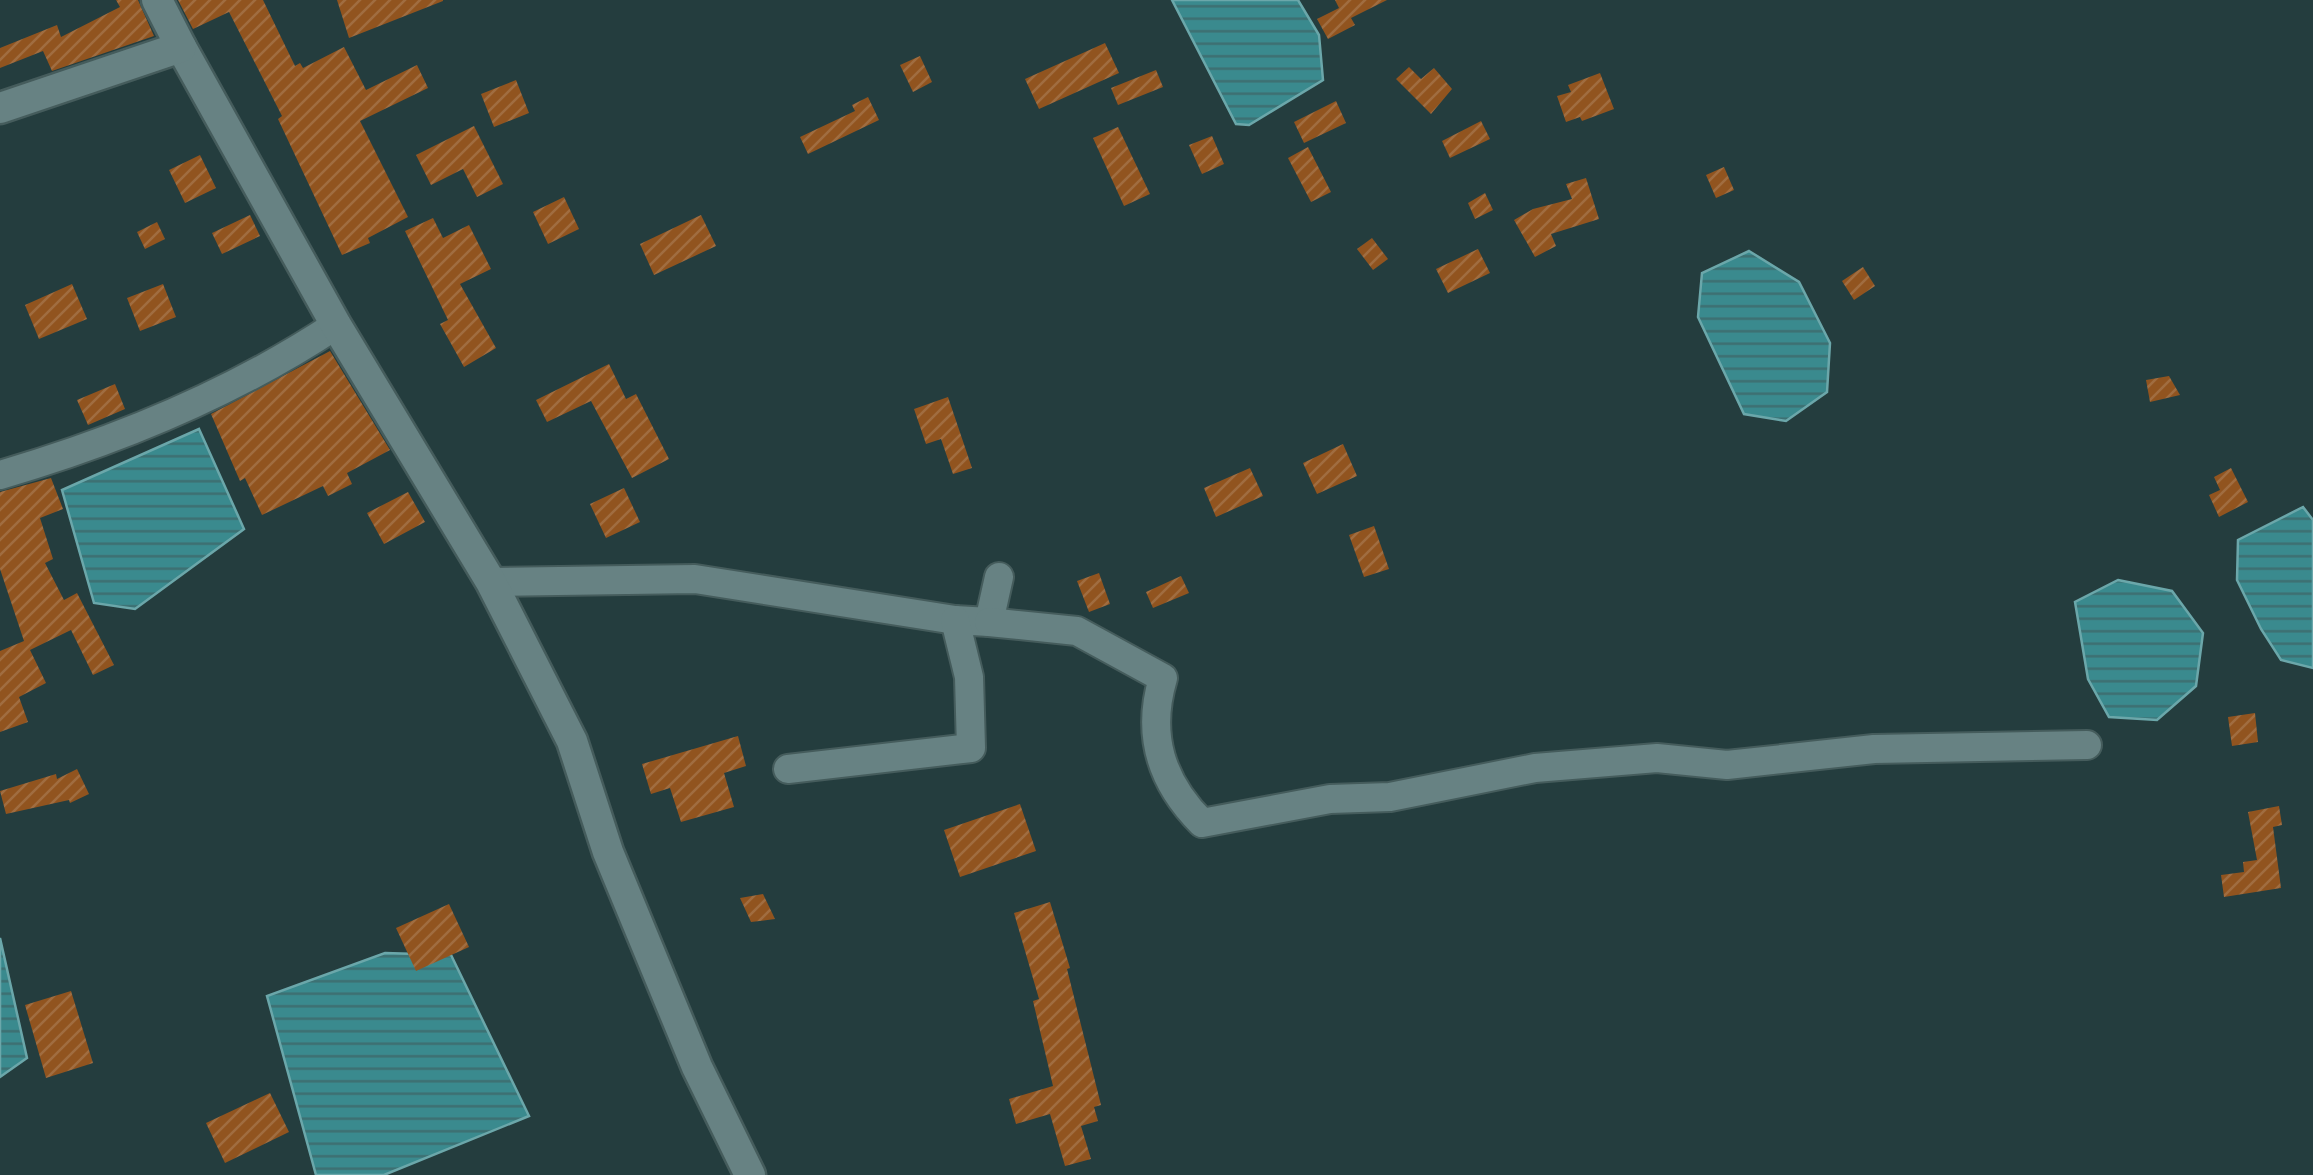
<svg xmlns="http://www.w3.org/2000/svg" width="2313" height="1175" font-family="'Libre Baskerville',serif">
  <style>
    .water { fill: url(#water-rules); stroke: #6ba7aa; stroke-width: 2.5 }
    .building { fill: url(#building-hatch) }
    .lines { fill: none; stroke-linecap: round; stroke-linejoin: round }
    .street-casing { stroke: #455c5c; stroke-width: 32 }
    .secondary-casing { stroke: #455c5c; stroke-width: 35 }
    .street { stroke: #678283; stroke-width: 28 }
    .secondary { stroke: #678283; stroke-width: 30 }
  </style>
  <defs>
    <pattern id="water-rules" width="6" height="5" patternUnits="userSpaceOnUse" patternTransform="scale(2.5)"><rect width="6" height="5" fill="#3a8a8e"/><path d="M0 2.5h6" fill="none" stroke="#3d6f71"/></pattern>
    <pattern id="building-hatch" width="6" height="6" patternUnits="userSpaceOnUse" patternTransform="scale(2.5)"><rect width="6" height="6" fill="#91541f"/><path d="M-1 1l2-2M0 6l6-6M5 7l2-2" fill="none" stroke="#a06d40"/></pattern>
  </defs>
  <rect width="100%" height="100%" fill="#243d3e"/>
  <g class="water">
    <polygon points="1172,0 1298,0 1319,35 1323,80 1249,125 1236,124"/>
    <polygon points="1749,251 1799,282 1830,343 1827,392 1786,421 1744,414 1698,317 1702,273"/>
    <polygon points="199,429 244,529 135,609 94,603 62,490"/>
    <polygon points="2303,507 2313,520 2313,668 2281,660 2261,629 2237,580 2238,540"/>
    <polygon points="2118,580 2172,591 2203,633 2196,686 2157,720 2109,717 2088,679 2075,602"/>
    <polygon points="0,938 27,1058 0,1077"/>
    <polygon points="385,953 451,955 529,1116 384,1175 316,1175 267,996"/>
  </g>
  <g class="building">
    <polygon points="116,0 138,0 154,36 52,71 43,51 0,68 0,48 57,25 61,37 120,7"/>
    <polygon points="178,0 263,0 295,66 300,63 303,68 344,47 366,90 417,65 428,88 360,121 408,217 368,238 370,243 342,255 278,119 282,116 229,12 193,29"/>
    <polygon points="337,0 443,0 443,1 349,38"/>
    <polygon points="1335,0 1387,0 1351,18 1355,25 1328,39 1317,19 1339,8"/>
    <polygon points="1105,43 1119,73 1039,109 1025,79"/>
    <polygon points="920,56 932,82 913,92 900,65"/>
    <polygon points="1409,67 1421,79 1434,68 1452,89 1431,114 1396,79"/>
    <polygon points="1156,70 1163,87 1118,105 1111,88"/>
    <polygon points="1600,73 1614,109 1582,121 1580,117 1566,122 1557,96 1571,92 1568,85"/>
    <polygon points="516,80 529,113 494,127 481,94"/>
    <polygon points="868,97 879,120 808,154 800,137 855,111 852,105"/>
    <polygon points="1336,101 1346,123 1304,143 1294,122"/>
    <polygon points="1481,121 1490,139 1450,158 1442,141"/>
    <polygon points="474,126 503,184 477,197 463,169 431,185 416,155"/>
    <polygon points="1118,127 1150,194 1124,206 1093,138"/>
    <polygon points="1212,136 1224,164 1202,174 1189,145"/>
    <polygon points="1308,147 1331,192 1311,202 1288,158"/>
    <polygon points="200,155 216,188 185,203 169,170"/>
    <polygon points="1724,167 1734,190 1716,198 1706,175"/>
    <polygon points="1586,178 1599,219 1551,234 1556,246 1535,257 1514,220 1533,209 1572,199 1566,184"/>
    <polygon points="1485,193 1493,210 1475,219 1468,203"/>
    <polygon points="564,197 579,229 548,244 533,212"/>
    <polygon points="250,215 260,236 222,254 212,233"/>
    <polygon points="701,215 716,246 654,275 640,244"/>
    <polygon points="433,218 443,238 469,225 491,269 460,284 496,348 464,367 440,324 448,320 405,231"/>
    <polygon points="157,222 165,239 145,249 137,232"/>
    <polygon points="1372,238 1388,259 1373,270 1357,249"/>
    <polygon points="1478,249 1490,273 1448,293 1436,269"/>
    <polygon points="1863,267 1875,286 1854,300 1842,281"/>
    <polygon points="72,284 87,319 39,339 25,305"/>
    <polygon points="163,284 176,317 140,331 127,298"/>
    <polygon points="330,351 390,450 347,473 352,484 328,496 323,486 262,515 245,478 240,481 211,414"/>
    <polygon points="609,364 626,399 636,394 669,459 632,478 591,401 547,422 536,400"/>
    <polygon points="2169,376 2180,395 2150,402 2146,380"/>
    <polygon points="115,384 125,409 88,425 77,400"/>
    <polygon points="948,397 972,468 953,474 941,439 926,444 914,409"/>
    <polygon points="1343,444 1357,476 1317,494 1303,463"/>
    <polygon points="1250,468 1263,496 1216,517 1204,488"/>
    <polygon points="2231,468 2248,502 2219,517 2209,495 2220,490 2214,477"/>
    <polygon points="51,478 63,509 40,518 53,559 45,563 64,600 77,593 114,665 93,675 71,630 30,650 46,683 19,697 28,722 0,732 0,651 24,641 0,569 0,492"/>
    <polygon points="624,488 640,522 606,538 590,504"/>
    <polygon points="408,492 425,522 384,544 367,513"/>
    <polygon points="1374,526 1389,569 1364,577 1349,535"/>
    <polygon points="1099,573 1110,604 1089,612 1077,581"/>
    <polygon points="1181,576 1189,593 1153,608 1146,592"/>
    <polygon points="2255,713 2258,742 2232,746 2228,717"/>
    <polygon points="738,736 746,766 724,773 734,807 681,822 670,788 651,794 642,764"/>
    <polygon points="77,769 89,794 70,803 69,800 6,814 0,791 56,774 57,779"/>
    <polygon points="1020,804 1036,851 960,877 944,830"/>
    <polygon points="2279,806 2282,825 2273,827 2281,888 2224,897 2221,875 2244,872 2243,862 2257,860 2248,812"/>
    <polygon points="763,894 775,919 751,922 740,898"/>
    <polygon points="1050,902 1070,968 1067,969 1101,1105 1094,1107 1098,1121 1081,1126 1091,1159 1065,1166 1050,1114 1016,1124 1009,1099 1053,1086 1033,1001 1039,999 1014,913"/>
    <polygon points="449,904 469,947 416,971 396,928"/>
    <polygon points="71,991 93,1063 46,1078 25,1005"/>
    <polygon points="270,1093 289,1132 225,1163 206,1123"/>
  </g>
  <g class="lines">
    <g class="street-casing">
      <g id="street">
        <path d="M0 475C117 441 235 392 336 325"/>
        <polyline points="491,582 695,579 955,620 989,622 999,577"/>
        <path d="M989 622 1077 631 1163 678C1146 735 1161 782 1202 823L1330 799 1390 797 1535 768 1657 758 1727 765 1874 749 2087 745"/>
        <polyline points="788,769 971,748 969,677 955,620"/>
      </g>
    </g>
    <g class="secondary-casing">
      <g id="secondary">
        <polyline points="181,47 336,325 491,582 572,741 608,852 697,1067 750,1175"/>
        <polyline points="0,108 181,47 157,0"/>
      </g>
    </g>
    <use href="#street" class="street"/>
    <use href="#secondary" class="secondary"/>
  </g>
</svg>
